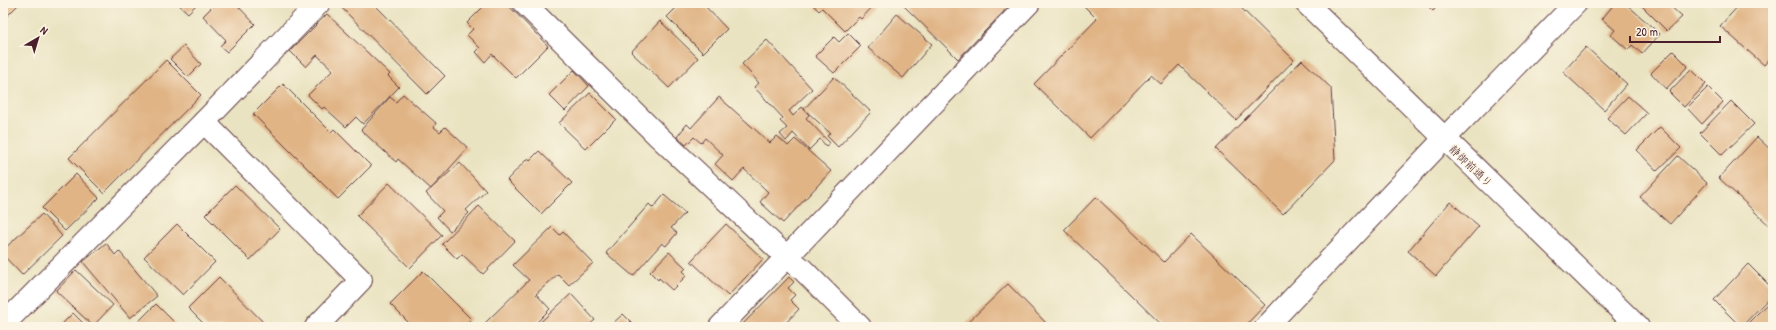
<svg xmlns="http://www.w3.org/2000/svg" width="1776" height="330" font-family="'Patrick Hand','Klee One',sans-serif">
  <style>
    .building { fill: #e0b485 }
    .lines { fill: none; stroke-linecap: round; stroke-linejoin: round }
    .minor-casing { stroke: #623c42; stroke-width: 24 }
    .tertiary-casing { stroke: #623c42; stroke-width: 24 }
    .minor { stroke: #fff; stroke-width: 22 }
    .tertiary { stroke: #fff; stroke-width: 22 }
    .labels { text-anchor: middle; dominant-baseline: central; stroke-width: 3; stroke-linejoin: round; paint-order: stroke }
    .street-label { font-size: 11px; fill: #4a1f2b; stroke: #fcf5e5 }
  </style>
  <rect width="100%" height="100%" fill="#fcf5e5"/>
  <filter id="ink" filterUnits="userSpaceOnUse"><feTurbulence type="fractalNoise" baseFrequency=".025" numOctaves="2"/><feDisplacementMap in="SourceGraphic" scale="8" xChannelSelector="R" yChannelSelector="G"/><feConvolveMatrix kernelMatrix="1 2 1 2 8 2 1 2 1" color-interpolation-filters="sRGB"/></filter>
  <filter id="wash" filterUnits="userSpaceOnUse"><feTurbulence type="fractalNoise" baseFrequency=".012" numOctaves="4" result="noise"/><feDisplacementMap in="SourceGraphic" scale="16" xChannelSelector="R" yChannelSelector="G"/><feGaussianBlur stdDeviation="0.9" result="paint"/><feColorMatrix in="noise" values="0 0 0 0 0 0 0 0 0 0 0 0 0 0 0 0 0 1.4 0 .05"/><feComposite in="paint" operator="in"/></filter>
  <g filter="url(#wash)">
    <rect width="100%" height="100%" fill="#eae3c1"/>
    <g id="blocks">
      <g class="building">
        <polygon points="3,3 20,3 3,20"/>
        <polygon points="177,3 198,3 188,13"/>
        <polygon points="216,3 235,3 255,24 227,52 220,46 226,40 203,16"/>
        <polygon points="337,3 373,3 445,76 427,94"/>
        <polygon points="487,3 506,3 548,46 516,78 492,54 485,62 476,52 480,48 467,35 473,29 467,23"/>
        <polygon points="681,3 702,3 727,29 703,53 667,17"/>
        <polygon points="811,3 876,3 861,19 859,17 845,31 822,8 819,11"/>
        <polygon points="901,3 974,3 976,5 978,3 1012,3 958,59"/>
        <polygon points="1081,3 1236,3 1294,60 1236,120 1179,65 1161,84 1151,75 1090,138 1034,84 1097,19"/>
        <polygon points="1425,3 1440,3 1433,11"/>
        <polygon points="1615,3 1625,3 1660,34 1642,54 1632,45 1628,50 1611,35 1615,30 1602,19"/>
        <polygon points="1639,3 1667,3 1682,17 1667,31"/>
        <polygon points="1741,3 1773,3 1773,55 1764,65 1720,26"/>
        <polygon points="327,14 390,74 388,76 399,87 363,124 356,117 346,127 324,107 322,109 308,95 333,70 317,55 306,67 290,51"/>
        <polygon points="897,14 932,44 903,78 868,48"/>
        <polygon points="660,21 698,58 669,88 631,52"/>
        <polygon points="848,33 861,46 834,73 815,56 834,37 839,42"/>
        <polygon points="767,40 812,89 789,111 793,116 802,107 809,115 806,118 830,143 826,146 820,139 809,150 793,133 786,141 780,134 787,128 780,121 783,118 754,87 759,83 742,64"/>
        <polygon points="184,46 201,64 188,77 170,59"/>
        <polygon points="1586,47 1627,84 1604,110 1563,72"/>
        <polygon points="1673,51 1688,66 1666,89 1651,73"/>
        <polygon points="166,60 201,95 104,193 69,158"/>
        <polygon points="1302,60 1331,88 1335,160 1283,214 1216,149"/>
        <polygon points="1691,69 1706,84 1684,107 1669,92"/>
        <polygon points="574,70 589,86 565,111 549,95"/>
        <polygon points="834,77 871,112 838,147 827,136 830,133 804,109"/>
        <polygon points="283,84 331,132 334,129 371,166 338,199 253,114"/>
        <polygon points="1708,87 1723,102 1702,124 1687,108"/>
        <polygon points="590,93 616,119 586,149 559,123"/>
        <polygon points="403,94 436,123 434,127 440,132 445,127 468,148 431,189 398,159 396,162 361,130 390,97 396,102"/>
        <polygon points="1628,96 1647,113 1626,135 1607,118"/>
        <polygon points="719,97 770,143 777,136 788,146 795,139 831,171 783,223 760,202 768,192 744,169 733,181 715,164 723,155 705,138 701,143 694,137 686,145 677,137 687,124 691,128"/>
        <polygon points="1731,101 1754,124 1722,155 1700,133"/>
        <polygon points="1660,127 1681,148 1657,171 1637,150"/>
        <polygon points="1757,137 1773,152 1773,229 1719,178"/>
        <polygon points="539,151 572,183 541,214 507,180 528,158 530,160"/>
        <polygon points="1678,156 1707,183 1670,224 1640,197"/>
        <polygon points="460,163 486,191 466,210 469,213 450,231 437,217 443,211 426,193"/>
        <polygon points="76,174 99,198 65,231 42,208"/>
        <polygon points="389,183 442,235 410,268 357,216"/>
        <polygon points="235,185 280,229 250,260 205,215"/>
        <polygon points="664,195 685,213 671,228 677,233 666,246 662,243 633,276 606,253 649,204 653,208"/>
        <polygon points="1096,197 1164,262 1191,234 1265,305 1244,327 1164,327 1064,230"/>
        <polygon points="1450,202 1479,226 1436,276 1408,251"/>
        <polygon points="479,206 515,241 483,274 462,254 457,259 442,244"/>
        <polygon points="42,214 62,236 22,275 3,255 3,250"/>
        <polygon points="177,224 215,262 183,295 144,257"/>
        <polygon points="726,224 763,259 728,296 691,261"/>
        <polygon points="552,227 560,235 563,232 593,263 569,285 558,274 536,294 550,309 532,327 487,327 484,324 529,280 513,265"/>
        <polygon points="106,243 115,255 119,251 157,296 130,318 83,262"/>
        <polygon points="669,252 686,268 683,271 687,275 672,290 659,278 658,280 650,272"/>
        <polygon points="1748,264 1773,289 1773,294 1741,327 1714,300"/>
        <polygon points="76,270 113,305 93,326 56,291"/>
        <polygon points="423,271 471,319 462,327 413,327 390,304"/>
        <polygon points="219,277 265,324 262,327 207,327 188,308"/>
        <polygon points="789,277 794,282 788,288 795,295 790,300 799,309 782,327 740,327"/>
        <polygon points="1008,284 1047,324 1044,327 963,327"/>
        <polygon points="571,294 595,320 587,327 535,327"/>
        <polygon points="156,304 179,327 133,327"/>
        <polygon points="1767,304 1773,310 1773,327 1744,327"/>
        <polygon points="73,313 87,327 59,327"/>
        <polygon points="623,314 636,327 609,327"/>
      </g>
    </g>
  </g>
  <g filter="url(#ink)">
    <use href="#blocks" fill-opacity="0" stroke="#623c42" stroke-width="1"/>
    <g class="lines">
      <g class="minor-casing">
        <g id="minor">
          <polyline points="524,3 657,135 777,248 803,270 860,327"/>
          <polyline points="204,122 361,280 316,327"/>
          <polyline points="3,325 204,122 319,3"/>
          <polyline points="720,327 1029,3"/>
          <polyline points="1266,327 1444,139 1576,3"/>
        </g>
      </g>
      <g class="tertiary-casing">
        <polyline id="tertiary" points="1306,3 1638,327"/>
      </g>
      <use href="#minor" class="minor"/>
      <use href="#tertiary" class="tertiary"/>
    </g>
  </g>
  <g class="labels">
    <g class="street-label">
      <text transform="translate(1471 166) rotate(44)">静御前通り</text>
    </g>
  </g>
  <rect width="1776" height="330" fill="none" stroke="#fcf5e5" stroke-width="16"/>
  <g transform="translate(38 38) rotate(38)" stroke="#fcf5e5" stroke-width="3" paint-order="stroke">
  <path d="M0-3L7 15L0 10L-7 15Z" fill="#4a1f2b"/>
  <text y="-6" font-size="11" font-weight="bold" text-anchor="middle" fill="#4a1f2b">N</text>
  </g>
  <path d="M1630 36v6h90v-6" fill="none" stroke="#4a1f2b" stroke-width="2"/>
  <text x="1636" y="36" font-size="12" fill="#4a1f2b" stroke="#fcf5e5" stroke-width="3" paint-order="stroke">20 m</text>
</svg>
